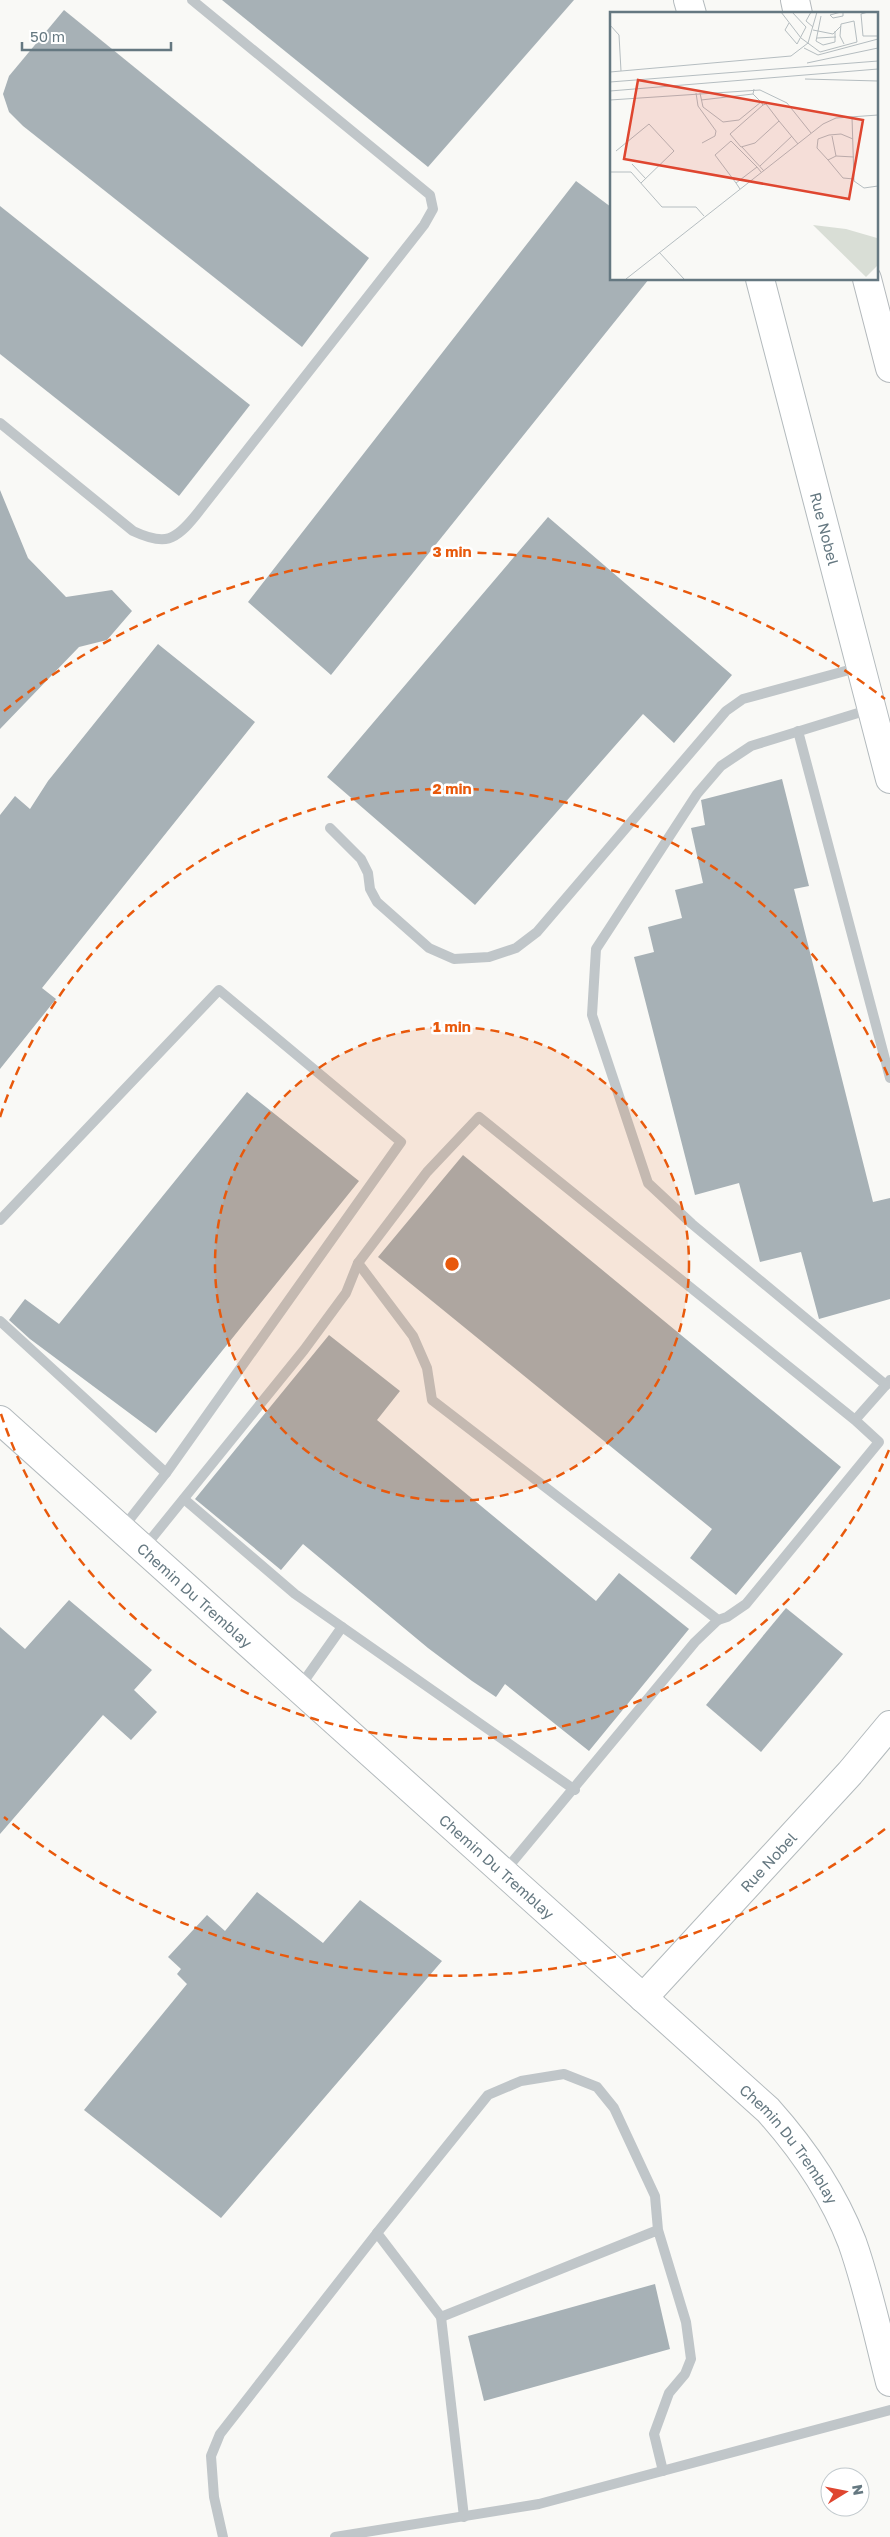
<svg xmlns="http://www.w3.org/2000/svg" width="890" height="2537" font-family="'Golos Text',sans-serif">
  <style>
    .building { fill: #a7b1b6 }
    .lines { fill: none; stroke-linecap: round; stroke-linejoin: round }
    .secondary-casing { stroke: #b3babd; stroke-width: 30 }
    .highway-casing { stroke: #b4b9bc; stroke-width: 30 }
    .lane { stroke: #c0c6c9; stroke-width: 10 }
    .secondary { stroke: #fff; stroke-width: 28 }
    .highway { stroke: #fff; stroke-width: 28 }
    .ring { fill: none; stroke: #e8590c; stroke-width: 2.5; stroke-dasharray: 9 6 }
    .labels { text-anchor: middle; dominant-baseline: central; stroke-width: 5; stroke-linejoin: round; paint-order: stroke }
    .street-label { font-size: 15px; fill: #657881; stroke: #fff }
    .inset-road { fill: none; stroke: #b5bdc0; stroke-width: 1 }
    .view { fill: #df4630; fill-opacity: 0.15; stroke: #df4630; stroke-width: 2.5 }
    .inset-edge { fill: none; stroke: #657881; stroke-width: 2.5 }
    .centre { fill: #e8590c; stroke: #fff; stroke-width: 2.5 }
    .ring-label { font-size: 15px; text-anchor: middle; font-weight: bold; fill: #e8590c; stroke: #fff; stroke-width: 5; stroke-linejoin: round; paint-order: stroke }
  </style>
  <rect width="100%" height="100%" fill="#f9f9f6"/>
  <g class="building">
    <polygon points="222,0 574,0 428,167"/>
    <polygon points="64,10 369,258 302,347 23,126 9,112 3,94 9,76"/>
    <polygon points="576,181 611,207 611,279 649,279 331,675 248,602"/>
    <polygon points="0,206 250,405 179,496 0,354"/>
    <polygon points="0,490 28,558 66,597 112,590 132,611 107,640 79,647 0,729"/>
    <polygon points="548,517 732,675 674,743 643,714 475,905 327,777"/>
    <polygon points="158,644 255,722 42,988 56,999 0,1069 0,815 15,796 30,809 48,781"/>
    <polygon points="782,779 809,886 794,889 873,1202 890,1198 890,1299 819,1319 801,1252 760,1262 739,1183 695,1195 634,957 654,952 648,927 682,918 675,890 703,883 691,828 705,825 701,800"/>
    <polygon points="247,1092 359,1181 156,1433 30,1339 9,1320 25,1299 59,1324"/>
    <polygon points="463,1155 841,1467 736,1595 690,1558 712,1529 378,1257"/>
    <polygon points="329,1335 400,1391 377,1420 596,1601 619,1573 689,1629 589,1751 505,1684 496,1697 472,1681 428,1648 303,1544 281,1570 195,1499"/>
    <polygon points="69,1600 152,1670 134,1690 157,1712 131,1740 103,1715 0,1834 0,1627 25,1649"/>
    <polygon points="786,1608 843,1654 761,1752 706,1705"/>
    <polygon points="257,1892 323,1943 360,1900 442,1961 221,2218 84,2110 187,1984 177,1974 181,1969 168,1957 207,1915 225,1931"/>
    <polygon points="655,2284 670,2349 484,2401 468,2336"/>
  </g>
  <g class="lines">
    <g class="secondary-casing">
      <g id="secondary">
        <polyline points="688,0 692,14"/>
        <path id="s1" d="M760 279 890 779"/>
        <path id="s2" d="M0 1420 768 2110C802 2148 833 2193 852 2242 868 2287 878 2335 890 2382"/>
        <path id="s3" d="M643 1998 850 1773 890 1725"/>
      </g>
    </g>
    <g class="highway-casing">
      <g id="highway">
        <polyline points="795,0 798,14"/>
        <polyline points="867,279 890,368"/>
      </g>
    </g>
    <g class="lane">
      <path d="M0 423 133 531C165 546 175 541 196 515L424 225 433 209 430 195 192 0"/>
      <polyline points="871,709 751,746 721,766 697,794 596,949 592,1015 648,1183 692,1224 886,1385 890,1380"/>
      <polyline points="798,731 890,1078"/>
      <polyline points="330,828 361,859 368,873 370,889 377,902 429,948 454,959 489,957 516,948 537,932 726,711 743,699 860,667"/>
      <polyline points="0,1220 219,990 401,1142 166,1473"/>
      <polyline points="0,1321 166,1473 122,1529"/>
      <polyline points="855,1420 879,1442 746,1604 727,1617 718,1620 432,1400 427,1368 413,1336 358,1263 427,1172 479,1117 855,1420 886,1385"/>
      <polyline points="184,1499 295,1594 575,1790"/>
      <polyline points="143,1549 304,1350 346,1293 358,1263"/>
      <polyline points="299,1688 342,1627"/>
      <polyline points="504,1872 695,1642 718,1620"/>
      <polyline points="658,2230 441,2317 377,2233 488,2095 521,2081 564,2074 597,2087 614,2108 655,2196 658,2230 686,2322 691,2359 685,2374 669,2393 654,2434 663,2471"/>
      <polyline points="441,2317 464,2517"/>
      <polyline points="223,2537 214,2497 211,2456 220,2434 377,2233"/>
      <polyline points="335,2537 539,2504 890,2410"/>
    </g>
    <use href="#secondary" class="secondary"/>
    <use href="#highway" class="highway"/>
  </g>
  <circle cx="452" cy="1264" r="237" fill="#e8590c" fill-opacity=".12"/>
  <g class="ring">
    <circle cx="452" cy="1264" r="237"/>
    <path d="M889 1450A475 475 0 0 1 0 1411M0 1117A475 475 0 0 1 889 1078"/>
    <path d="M885 1829A712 712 0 0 1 4 1817M4 711A712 712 0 0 1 885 699"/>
  </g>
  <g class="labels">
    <g class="street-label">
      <text stroke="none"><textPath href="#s1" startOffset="258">Rue Nobel</textPath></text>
      <text stroke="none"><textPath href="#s2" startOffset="262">Chemin Du Tremblay</textPath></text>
      <text stroke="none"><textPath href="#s3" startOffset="185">Rue Nobel</textPath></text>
      <text stroke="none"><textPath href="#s2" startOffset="668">Chemin Du Tremblay</textPath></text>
      <text stroke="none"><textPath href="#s2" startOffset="1072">Chemin Du Tremblay</textPath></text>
    </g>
  </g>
  <g transform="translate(610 12)">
    <rect width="268" height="268" fill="#f9f9f6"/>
    <path d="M203 213 236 217 267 226V254L256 265Z" fill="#d9ded6"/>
    <path class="inset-road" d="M171 0 191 26 210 40 247 30 244 9 231 12 230 24 234 32M201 0 196 9 203 15M231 0 220 3 223 6 233 4V0M258 0 251 2 253 24H268M211 4 206 29 213 33 225 30V19M179 11 175 18 187 32 196 15 182 0M0 13 9 23 11 59M203 18 223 22 231 14M207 26 226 25M194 36 208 43 268 27M197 51 268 36M0 60 181 44 198 31 207 0M195 67 268 69M0 70 268 49M0 79 268 57M86 81 88 94 106 119 105 124 92 131M90 81 93 95 113 110 129 108 151 90 143 82 144 77M0 88 150 78 177 91 201 121M91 88 143 82M151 90 153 93 120 122 131 135 145 131 169 109 156 92 153 93M242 105 244 169 254 176 268 174M169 109 188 132M222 124 226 144 218 148 207 136 208 127 219 123 231 122 243 127M132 135 154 159M6 139 39 112 64 139 31 171M226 144 244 145M218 148 233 166 244 167M22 152 36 167M150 154 182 124M0 160H21L52 195H86L94 204M126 171 105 143 121 129 147 155M130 177 126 171 147 155 151 160M49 240 74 267M16 267 213 112 226 106 268 103"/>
    <path class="view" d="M28 68 253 108 239 187 14 147Z"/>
    <rect width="268" height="268" class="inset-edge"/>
  </g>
  <circle cx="452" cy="1264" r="8" class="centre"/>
  <g class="ring-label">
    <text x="452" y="557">3 min</text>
    <text x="452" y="794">2 min</text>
    <text x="452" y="1032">1 min</text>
  </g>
  <g transform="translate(845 2492) rotate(80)"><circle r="24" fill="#ffffff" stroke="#c1c9cd"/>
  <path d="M0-4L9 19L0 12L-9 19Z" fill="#df4630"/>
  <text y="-8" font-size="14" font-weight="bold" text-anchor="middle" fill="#657881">N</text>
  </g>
  <path d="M22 42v8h149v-8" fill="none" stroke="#657881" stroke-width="2.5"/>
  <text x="30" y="42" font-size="15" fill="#657881" stroke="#ffffff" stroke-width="4" paint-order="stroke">50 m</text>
</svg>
